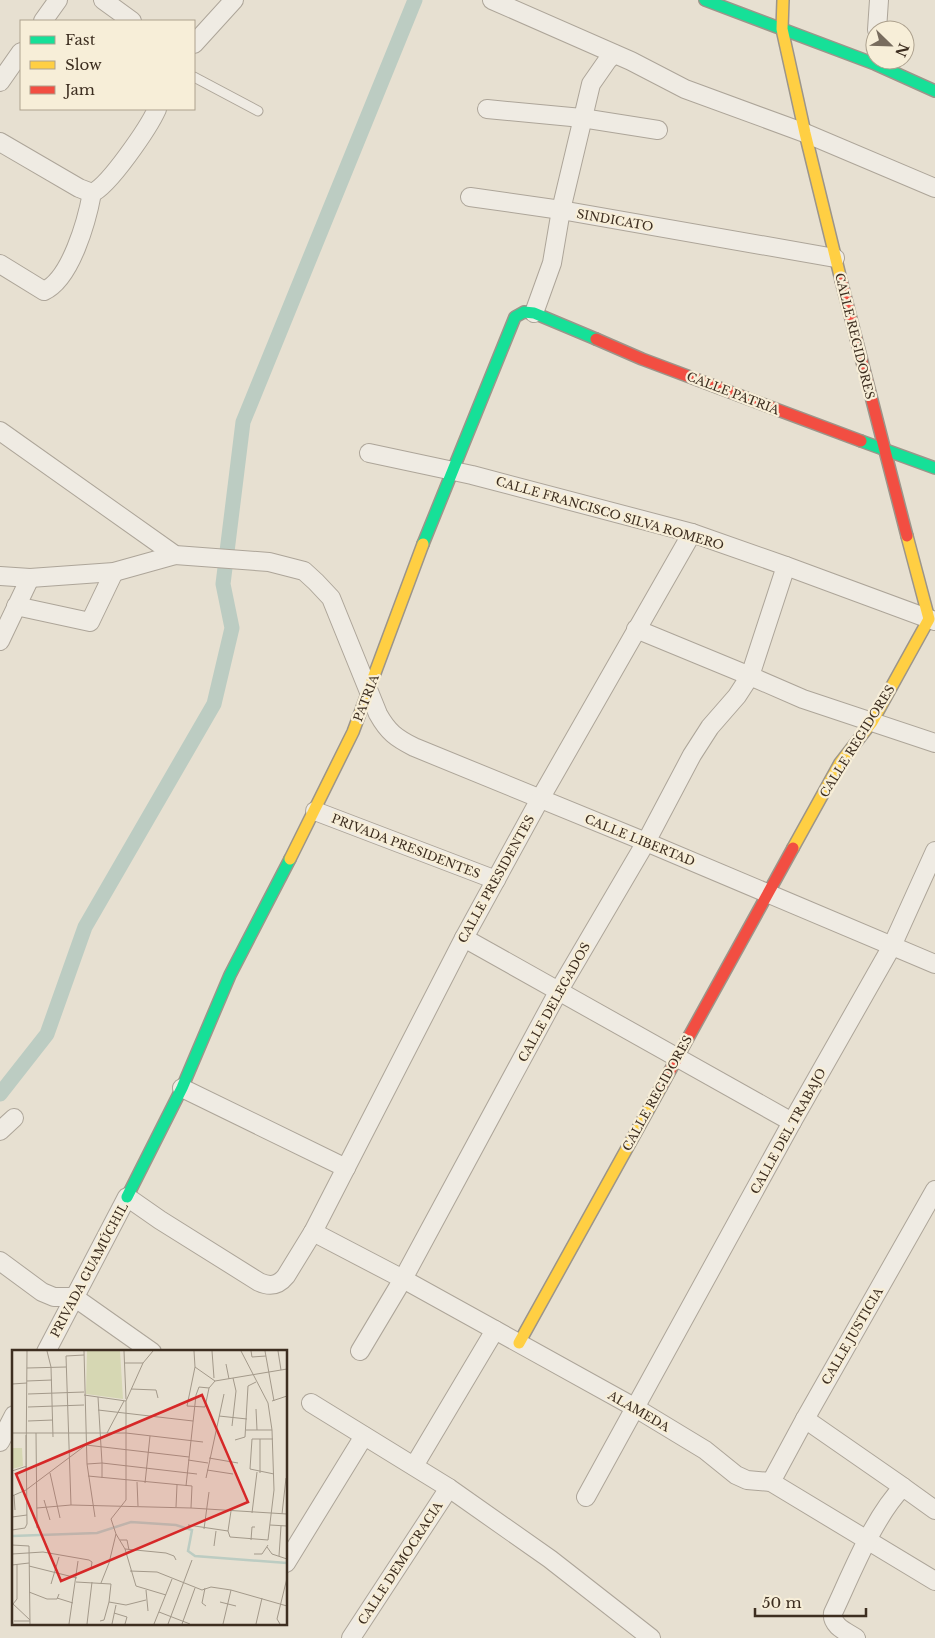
<svg xmlns="http://www.w3.org/2000/svg" width="935" height="1638" font-family="'Libre Baskerville',serif">
  <style>
    .lines { fill: none; stroke-linecap: round; stroke-linejoin: round }
    .canal { stroke: #bcccc2; stroke-width: 15 }
    .lane-casing { stroke: #ada599; stroke-width: 11 }
    .street-casing { stroke: #ada599; stroke-width: 20 }
    .fast-casing { stroke: #9c958a; stroke-width: 14 }
    .slow-casing { stroke: #9c958a; stroke-width: 14 }
    .jam-casing { stroke: #9c958a; stroke-width: 14 }
    .lane { stroke: #efebe3; stroke-width: 9 }
    .street { stroke: #efebe3; stroke-width: 18 }
    .fast { stroke: #16e098; stroke-width: 11 }
    .slow { stroke: #ffcf43; stroke-width: 11 }
    .jam { stroke: #f24e42; stroke-width: 11 }
    .labels { text-anchor: middle; dominant-baseline: central; stroke-width: 4.5; stroke-linejoin: round; paint-order: stroke }
    .street-label { font-size: 12px; fill: #3d2e20; stroke: #f7eed8 }
    .inset-river { fill: none; stroke: #bcccc2; stroke-width: 2.5 }
    .inset-road { fill: none; stroke: #a3998a; stroke-width: 1 }
    .view { fill: #d62828; fill-opacity: 0.15; stroke: #d62828; stroke-width: 2.5 }
    .inset-edge { fill: none; stroke: #3d2e20; stroke-width: 2.5 }
  </style>
  <rect width="100%" height="100%" fill="#e7e0d1"/>
  <g class="lines">
    <polyline class="canal" points="0,1094 47,1034 85,927 214,704 232,628 223,584 243,422 415,0"/>
    <g class="lane-casing">
      <polyline id="lane" points="194,77 258,111"/>
    </g>
    <g class="street-casing">
      <g id="street">
        <polyline points="103,0 132,21"/>
        <polyline points="492,0 631,61 685,89 805,133 935,188"/>
        <polyline points="43,21 58,0"/>
        <polyline points="877,30 879,0"/>
        <polyline points="194,44 234,0"/>
        <polyline points="0,82 21,52"/>
        <polyline points="487,109 582,118 658,130"/>
        <polyline points="0,142 79,188 92,193"/>
        <polyline points="470,197 561,210 835,258"/>
        <path d="M0 264 44 291C71 279 87 220 92 193 109 186 149 127 157 109"/>
        <polyline points="534,313 552,263 561,210 591,84 607,61 614,54"/>
        <path d="M0 431 175 555 269 562 304 571 316 582 331 598 378 714C388 732 396 738 414 747L646 842 935 964"/>
        <polyline points="369,453 472,475 692,533 786,566 935,621"/>
        <polyline points="0,576 30,578 114,572 175,555"/>
        <polyline points="16,606 90,622 114,572"/>
        <polyline points="636,629 750,676 786,566"/>
        <polyline points="0,641 30,578"/>
        <polyline points="315,811 496,880"/>
        <polyline points="464,938 792,1122"/>
        <polyline points="182,1088 346,1168"/>
        <polyline points="0,1131 14,1118"/>
        <polyline points="313,1232 403,1279 634,1407 705,1450 736,1475 747,1480 771,1482 935,1581"/>
        <polyline points="0,1261 42,1292 54,1297 74,1297 152,1352"/>
        <polyline points="360,1351 403,1279 558,992 646,842 692,755 710,727 737,696 750,676 803,699 935,743"/>
        <path d="M46 1352 127 1197 160 1220 259 1282C270 1287 278 1286 286 1276L313 1232 464 938 540 799 692 533"/>
        <polyline points="311,1403 449,1488 550,1559 651,1638"/>
        <polyline points="805,1419 903,1487"/>
        <polyline points="0,1442 14,1415"/>
        <polyline points="414,1466 495,1330"/>
        <polyline points="771,1482 805,1419 935,1190"/>
        <polyline points="586,1497 792,1122 892,946 935,851"/>
        <polyline points="286,1563 364,1436"/>
        <polyline points="351,1638 449,1488"/>
        <path d="M856 1638C847 1632 831 1626 833 1613 851 1575 874 1516 903 1487L935 1510"/>
      </g>
    </g>
    <g class="fast-casing">
      <g id="fast">
        <polyline points="705,0 875,64 935,91"/>
        <polyline points="861,441 935,468"/>
        <polyline points="423,544 515,317 524,312 534,313 596,339"/>
        <polyline points="127,1197 182,1088 230,975 290,859"/>
      </g>
    </g>
    <g class="slow-casing">
      <g id="slow">
        <polyline points="783,0 782,29 805,133 841,280"/>
        <polyline points="793,848 840,763 872,722 929,619 907,536"/>
        <polyline points="290,859 353,732 423,544"/>
        <polyline points="519,1343 661,1087"/>
      </g>
    </g>
    <g class="jam-casing">
      <g id="jam">
        <polyline points="841,280 907,536"/>
        <polyline points="596,339 642,359 861,441"/>
        <polyline points="661,1087 793,848"/>
      </g>
    </g>
    <use href="#lane" class="lane"/>
    <use href="#street" class="street"/>
    <use href="#fast" class="fast"/>
    <use href="#slow" class="slow"/>
    <use href="#jam" class="jam"/>
  </g>
  <g class="labels">
    <g class="street-label">
      <text transform="translate(615 220) rotate(10)">SINDICATO</text>
      <text transform="translate(855 336) rotate(76)">CALLE REGIDORES</text>
      <text transform="translate(733 393) rotate(21)">CALLE PATRIA</text>
      <text transform="translate(610 513) rotate(16)">CALLE FRANCISCO SILVA ROMERO</text>
      <text transform="translate(366 698) rotate(-69)">PATRIA</text>
      <text transform="translate(857 741) rotate(-58)">CALLE REGIDORES</text>
      <text transform="translate(640 840) rotate(22)">CALLE LIBERTAD</text>
      <text transform="translate(406 846) rotate(21)">PRIVADA PRESIDENTES</text>
      <text transform="translate(496 879) rotate(-61)">CALLE PRESIDENTES</text>
      <text transform="translate(554 1002) rotate(-61)">CALLE DELEGADOS</text>
      <text transform="translate(657 1093) rotate(-61)">CALLE REGIDORES</text>
      <text transform="translate(788 1131) rotate(-61)">CALLE DEL TRABAJO</text>
      <text transform="translate(89 1270) rotate(-62)">PRIVADA GUAMÚCHIL</text>
      <text transform="translate(852 1336) rotate(-60)">CALLE JUSTICIA</text>
      <text transform="translate(639 1411) rotate(30)">ALAMEDA</text>
      <text transform="translate(400 1563) rotate(-57)">CALLE DEMOCRACIA</text>
    </g>
  </g>
  <g transform="translate(12 1350)">
    <rect width="275" height="275" fill="#e7e0d1"/>
    <path d="M75 1H108L111 49 74 44Z" fill="#d6d7b3"/>
    <path d="M0 98H10L11 116 0 119Z" fill="#d6d7b3"/>
    <path class="inset-river" d="M0 186 85 183 119 172 164 175 180 180 176 201 183 206 275 213"/>
    <path class="inset-road" d="M35 1 39 17 41 87M72 1 75 114 83 167M112 1 114 49M182 1 183 17 175 56 193 57 197 38M200 1 202 28M239 1 240 7 254 6M253 1 262 51M266 1 269 20M112 13H131M214 14 217 29M183 17 203 31 275 19M15 18 54 17M15 31 40 30M0 34 15 33M119 39 144 40 146 48M16 44 72 42M72 45 114 51M86 47 90 113 185 124M260 51 275 46M0 53V82M16 57 72 55M244 59 245 80M86 60 181 71M207 66 235 69M16 71 41 70M220 76 224 41 221 28M234 80H260M0 83H114L191 92M24 83 25 178M95 83 112 51M248 89V123M261 89H240L238 119 262 124M223 90 233 87 236 36 244 32M197 108 226 113M176 110 196 113M75 114 90 113V128M14 120 15 1M195 120 221 124M0 121 15 116M38 123 48 168M76 126 180 136 179 158 275 164M194 128 212 44M125 132 126 156M133 133 138 86M174 136 184 45 187 37 197 38 203 31M2 145 3 160M0 146 14 140 74 95 177 107M32 150 38 170M59 155 54 6 72 5M164 157 165 135M25 158 59 155 179 158M219 161 216 181 218 187 256 190 262 140 260 80 256 53 229 1M240 163 245 122M270 164 274 128M0 167 15 165M176 175 216 181M258 175 275 176M192 179 197 142M0 180 13 178 15 174 14 85M104 184 113 199 124 236 154 245M108 190H115L117 200M239 190 240 177H243M0 195 17 196 18 274M202 196 204 181M255 197 260 204 275 209M113 199 154 203 162 206 164 210M0 204 31 202 77 210 80 212 79 219M242 204H250L256 195M267 206 269 176M0 215 17 213M17 216 65 228M118 221 145 222 190 240 199 237 219 240 275 256M64 232 99 234 97 252 92 270 88 271M89 233 97 213 104 184 99 169 114 150V51L131 13 141 1M39 234 47 207M193 238 190 253 194 256M134 240 136 261M17 242 35 249H45L47 244M45 248 61 253M97 252 114 255 134 250M208 252 224 256M0 253 18 270M1 254 5 249V214M147 262 178 274M102 263 115 267 113 274M2 271H18M57 274 66 211M75 274 80 232M100 274 104 255M142 274 160 229M156 274 180 210M170 274 183 238M211 274 219 240M244 274 250 248M268 274 265 269 275 228"/>
    <path class="view" d="M190 45 236 152 49 231 4 124Z"/>
    <rect width="275" height="275" class="inset-edge"/>
  </g>
  <rect x="20" y="20" width="175" height="90" fill="#f7eed8" stroke="#ada18e"/>
  <rect x="30" y="36" width="25" height="8" fill="#16e098" stroke="#ada18e"/>
  <text x="65" y="45" font-size="15" fill="#3d2e20">Fast</text>
  <rect x="30" y="61" width="25" height="8" fill="#ffcf43" stroke="#ada18e"/>
  <text x="65" y="70" font-size="15" fill="#3d2e20">Slow</text>
  <rect x="30" y="86" width="25" height="8" fill="#f24e42" stroke="#ada18e"/>
  <text x="65" y="95" font-size="15" fill="#3d2e20">Jam</text>
  <g transform="translate(890 45) rotate(113)"><circle r="24" fill="#f7eed8" stroke="#ada18e"/>
  <path d="M0-4L9 19L0 12L-9 19Z" fill="#786c5e"/>
  <text y="-8" font-size="14" font-weight="bold" text-anchor="middle" fill="#3d2e20">N</text>
  </g>
  <path d="M755 1608v8h111v-8" fill="none" stroke="#3d2e20" stroke-width="2.5"/>
  <text x="762" y="1608" font-size="15" fill="#3d2e20" stroke="#f7eed8" stroke-width="4" paint-order="stroke">50 m</text>
</svg>
